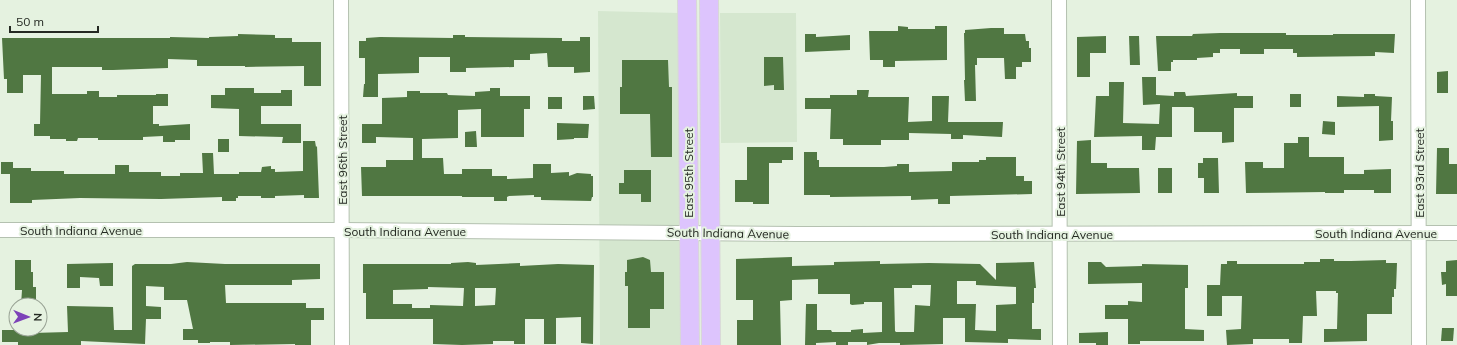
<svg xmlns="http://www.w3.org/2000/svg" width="1457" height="345" font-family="Mulish,sans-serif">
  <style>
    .built { fill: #d5e7cf }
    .building { fill: #507742; fill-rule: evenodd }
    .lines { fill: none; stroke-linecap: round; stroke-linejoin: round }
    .minor-casing { stroke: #b4c1b0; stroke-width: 16 }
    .major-casing { stroke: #d8d8d7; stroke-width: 20 }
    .minor { stroke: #fff; stroke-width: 14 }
    .major { stroke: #ddc4fd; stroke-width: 18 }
    .labels { text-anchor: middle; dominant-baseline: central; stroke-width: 4; stroke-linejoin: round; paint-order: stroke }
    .street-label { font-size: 12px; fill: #242922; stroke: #e5f2e0 }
  </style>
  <rect width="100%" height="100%" fill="#e5f2e0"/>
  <g class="built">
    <polygon points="598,11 679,13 681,345 600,345"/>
    <polygon points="720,13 796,13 797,142 721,143"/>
  </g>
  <g class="building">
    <polygon points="898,26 908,27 908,29 935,29 935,26 947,26 947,60 895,61 895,67 883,67 883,60 870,60 869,31 898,31"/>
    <polygon points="991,28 1004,28 1004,34 1025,34 1026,41 1029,41 1029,48 1031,48 1031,62 1022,62 1022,67 1016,67 1016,79 1005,79 1004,58 977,58 977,65 975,65 976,101 965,101 964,80 965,80 964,33 965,33 965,30"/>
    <polygon points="1220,33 1286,33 1286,35 1333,35 1333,34 1395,34 1394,50 1394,53 1375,52 1375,56 1297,57 1297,53 1293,53 1293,49 1264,49 1264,54 1240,54 1240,49 1220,49 1220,53 1213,53 1213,57 1197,58 1197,60 1173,60 1173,62 1171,62 1171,71 1158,71 1156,36 1192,36 1193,34"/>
    <polygon points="238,34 275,35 275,38 292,38 292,42 321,42 321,86 304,86 304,66 245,67 245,66 197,66 197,60 168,59 168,68 113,70 102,70 102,67 52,67 52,94 87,94 87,91 99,91 99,97 117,97 117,95 156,95 156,94 168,94 168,106 153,106 153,124 159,124 159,126 190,124 190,140 175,140 175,142 163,142 163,136 143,137 143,140 98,140 98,138 78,138 77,141 66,141 66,139 50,139 50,136 34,136 34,124 40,124 41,75 23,75 23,93 7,93 7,79 4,79 2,38 170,38 170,37 209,38 209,37 238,36"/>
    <polygon points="805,34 816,34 816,37 850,35 850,50 805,52"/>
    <polygon points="453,35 465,35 465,37 562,38 562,41 580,41 580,37 590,37 590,72 574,73 574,67 548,67 547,53 530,54 530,60 514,60 514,67 466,68 466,72 450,72 450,57 419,57 419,73 378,74 378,97 363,97 364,84 365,84 365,58 359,58 359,41 366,41 366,38 380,37 453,38"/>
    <polygon points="1106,36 1106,53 1090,53 1090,77 1077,77 1077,37"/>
    <polygon points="1129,36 1139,36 1140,65 1130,65"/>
    <polygon points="764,57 783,57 784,90 774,90 774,85 764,86"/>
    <polygon points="622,60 668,60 669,87 672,87 672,157 651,157 650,114 620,114 620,87 622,87"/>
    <polygon points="1448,71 1448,93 1437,93 1437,72"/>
    <polygon points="1142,77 1156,77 1156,95 1174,96 1174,92 1185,92 1186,96 1237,93 1237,96 1253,96 1253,108 1234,108 1234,142 1222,143 1222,132 1194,132 1194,108 1192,107 1172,107 1172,137 1156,137 1155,150 1142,150 1142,136 1094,137 1096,96 1109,96 1109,82 1124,82 1123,123 1159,124 1160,104 1143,105"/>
    <polygon points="225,88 254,88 254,93 281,93 281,90 292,90 292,106 261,106 261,124 301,124 301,143 282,143 283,137 239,136 239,109 211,108 211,95 225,95"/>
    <polygon points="490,88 500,88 500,96 530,96 530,109 524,109 524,137 481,137 481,109 458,110 458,138 422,139 422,158 443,158 444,174 462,174 462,169 492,169 492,176 507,176 507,179 533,178 533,164 551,164 551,173 569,172 569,176 577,173 591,174 591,176 593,176 593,197 592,197 591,201 541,200 541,197 534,197 534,195 509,196 507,197 507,201 494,201 494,197 462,197 462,196 362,196 361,167 386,167 386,160 413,160 413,138 376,137 376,143 362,143 362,124 382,124 382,98 407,97 407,91 420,91 420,93 447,93 448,95 475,96 475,92 490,91"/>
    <polygon points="857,90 869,90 868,97 909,97 908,122 932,121 932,96 949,96 948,122 1003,122 1002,137 963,135 963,139 951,139 951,134 909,133 909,140 881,140 881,145 843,145 843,139 830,139 831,109 805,109 805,98 830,98 830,95 857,95"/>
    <rect x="1290" y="94" width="11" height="13"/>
    <polygon points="1364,94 1375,94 1375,96 1392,97 1391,121 1393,121 1393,140 1379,141 1379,106 1337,107 1337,96 1364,97"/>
    <polygon points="583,96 594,96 595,109 583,110"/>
    <rect x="548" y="97" width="14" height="12"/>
    <polygon points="1323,121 1335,122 1335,135 1322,134"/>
    <polygon points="557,123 589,124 588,138 574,138 574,139 557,140"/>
    <polygon points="476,131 477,147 465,147 465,132"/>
    <polygon points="1298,137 1309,137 1309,157 1344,157 1344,174 1364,174 1364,170 1391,169 1391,193 1374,193 1374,190 1344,190 1344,193 1325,193 1325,192 1246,193 1245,162 1263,162 1263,168 1284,168 1284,143 1298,143"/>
    <rect x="218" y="139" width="11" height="13"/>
    <polygon points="1091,140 1091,163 1107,163 1107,168 1139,168 1140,193 1076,194 1077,141"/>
    <polygon points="303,141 315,141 316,147 317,146 319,198 304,198 304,195 275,196 275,198 261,198 261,196 238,196 238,198 236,198 236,201 222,201 222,197 161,199 80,198 32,200 32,203 10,203 10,174 1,174 1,162 13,162 13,168 31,168 31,171 64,171 64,174 115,174 115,165 129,165 129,172 161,172 161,176 180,176 180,173 203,173 202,153 213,153 214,174 239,174 239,172 261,172 262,167 271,166 271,169 275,169 275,172 303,171"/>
    <polygon points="747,147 793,147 793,160 782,160 782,163 769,163 769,204 753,204 753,202 735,202 735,180 747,180"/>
    <polygon points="1437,148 1449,148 1449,164 1457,164 1457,194 1436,194"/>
    <polygon points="804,152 817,152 817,160 819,160 819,167 884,167 897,166 897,164 909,164 909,172 952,171 952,162 979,162 979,160 986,160 986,157 1016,157 1016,176 1024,176 1024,181 1032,181 1032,194 950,196 950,204 938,204 938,199 911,200 911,196 830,197 830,195 804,195"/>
    <polygon points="1203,158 1218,158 1219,193 1204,193 1204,178 1198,178 1198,163 1203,163"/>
    <rect x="1158" y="168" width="14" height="25"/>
    <polygon points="624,170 651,170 651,202 641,202 641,194 619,194 619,183 624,183"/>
    <polygon points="643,257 650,260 651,272 664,272 664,309 650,309 650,328 628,328 628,286 625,286 625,272 627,272 627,260"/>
    <path d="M792 257V266L834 265V262L880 261V264L929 263 980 264 996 280V263L1034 262 1036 288H1034V303H1032V329H1041V340L1008 339V343L965 342V318H943V344L900 345V343H879L867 345V342H848V345H836V342L816 343V345H805L806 304H817V330H831L832 332H851V330L863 329V333L882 332V302H864V304L852 305 850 304V294H818V279L792 280V300L780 301 781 345H737V320H753V300H736V259ZM957 281H976V285L1016 287V304L996 305V331L975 330 976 304H957ZM912 285H931L930 306 915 305 914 332H896L895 331 894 288H912Z"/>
    <polygon points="1320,259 1334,259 1334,261 1351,261 1386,260 1386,263 1397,263 1396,289 1394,289 1394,297 1392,297 1392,314 1367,314 1367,341 1324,342 1324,329 1337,329 1338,293 1336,293 1336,291 1316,291 1317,316 1303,316 1302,343 1289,343 1289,339 1253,339 1253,344 1227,345 1226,330 1241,329 1242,296 1222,296 1222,316 1207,316 1207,285 1220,285 1221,264 1227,264 1227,261 1237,261 1237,264 1304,264 1304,262 1320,262"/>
    <polygon points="15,260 31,260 31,272 33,272 33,287 36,287 36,305 21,305 22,290 15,290"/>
    <polygon points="1457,260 1457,296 1446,296 1446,284 1442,285 1441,272 1446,272 1446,261"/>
    <polygon points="187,262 225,264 320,264 320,279 292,280 292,285 225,285 226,303 306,303 306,308 324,308 324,320 311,320 311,345 295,345 295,344 230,345 230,342 210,342 210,343 198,343 198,340 183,340 183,329 193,329 187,300 164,300 164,287 146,286 146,306 161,307 161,319 146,319 145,344 81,341 81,345 18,345 18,342 2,342 2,330 15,330 15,331 32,333 68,332 67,306 113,307 114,330 132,330 132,266 135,264 171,264"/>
    <path d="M468 262 476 263V265L520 263V266L558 264 594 265 593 344 581 343V317L556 318V344H544V319H525V344H514V341H493V344L462 345 433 344V319H366V293H363V264H451V263ZM428 287 464 288 463 306 430 305V308H412V304H393V290L428 289ZM475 288H496L495 305 475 306Z"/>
    <polygon points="1088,262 1101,262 1106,267 1142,266 1142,264 1188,265 1188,288 1185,288 1185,329 1204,330 1204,341 1140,341 1140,344 1128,344 1128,319 1105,319 1105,305 1128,305 1128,301 1142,302 1142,283 1088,284"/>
    <polygon points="113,263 113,286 100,286 99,278 80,277 80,288 67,288 67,264"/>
    <polygon points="1442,328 1454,328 1453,341 1441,341"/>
    <polygon points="1108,332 1108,345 1096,345 1096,343 1079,343 1079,333"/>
  </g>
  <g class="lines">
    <g class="minor-casing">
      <g id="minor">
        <polyline points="341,0 342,345"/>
        <polyline points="1059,0 1060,345"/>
        <polyline points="1418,0 1419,345"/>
        <polyline points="0,230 342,230 798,234 1457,233"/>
      </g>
    </g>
    <g class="major-casing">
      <g id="major">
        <polyline points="687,0 690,345"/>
        <polyline points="709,0 711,345"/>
      </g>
    </g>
    <use href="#minor" class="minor"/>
    <use href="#major" class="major"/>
  </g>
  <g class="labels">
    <g class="street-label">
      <text transform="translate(342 160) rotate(-90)">East 96th Street</text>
      <text transform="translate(1060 172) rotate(-90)">East 94th Street</text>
      <text transform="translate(688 173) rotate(-90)">East 95th Street</text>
      <text transform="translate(1419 173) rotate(-90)">East 93rd Street</text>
      <text x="81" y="230">South Indiana Avenue</text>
      <text x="405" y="231">South Indiana Avenue</text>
      <text transform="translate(728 233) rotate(1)">South Indiana Avenue</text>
      <text x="1376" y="233">South Indiana Avenue</text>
      <text x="1052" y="234">South Indiana Avenue</text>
    </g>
  </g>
  <g transform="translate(28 317) rotate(91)"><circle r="19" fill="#e5f2e0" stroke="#98a294"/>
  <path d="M0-3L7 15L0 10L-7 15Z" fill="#7c42b8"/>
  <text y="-6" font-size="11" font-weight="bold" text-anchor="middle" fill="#242922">N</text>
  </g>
  <path d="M10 26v6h88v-6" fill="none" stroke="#242922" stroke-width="2"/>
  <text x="16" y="26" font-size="12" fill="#242922" stroke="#e5f2e0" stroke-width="3" paint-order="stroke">50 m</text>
</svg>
